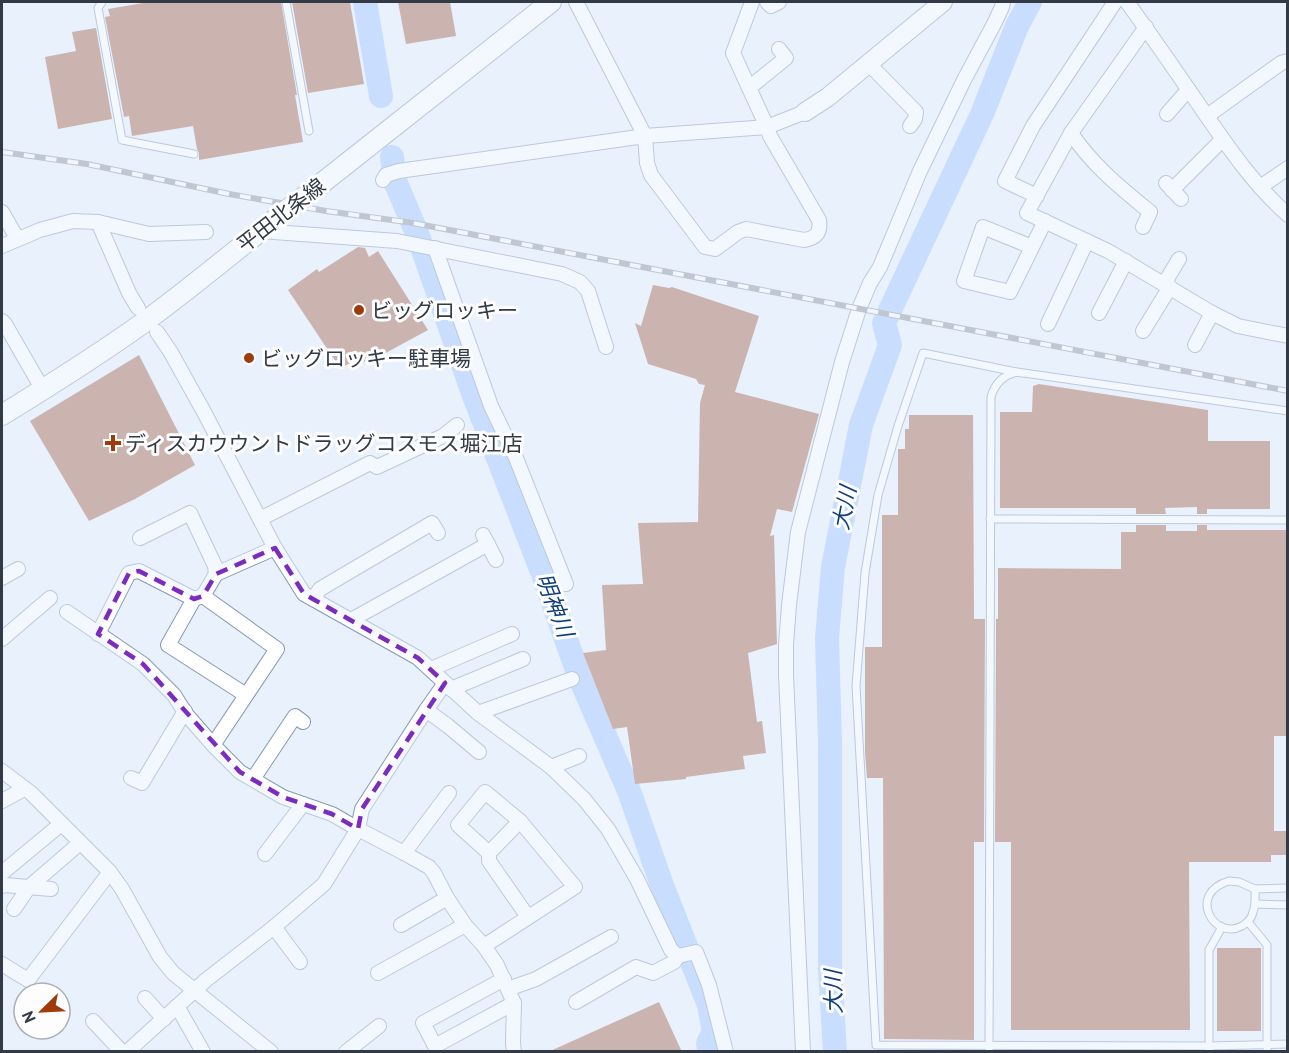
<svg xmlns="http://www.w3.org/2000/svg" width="1289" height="1053" font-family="'PT Sans','Noto Sans JP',sans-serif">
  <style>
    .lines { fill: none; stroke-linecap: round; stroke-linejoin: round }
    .river { stroke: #a3c8fe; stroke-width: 24 }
    .building { fill: #a76a53 }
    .service-casing { stroke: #8699b4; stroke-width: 9 }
    .minor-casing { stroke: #8699b4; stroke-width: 16 }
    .tertiary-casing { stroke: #8699b4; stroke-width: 20 }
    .secondary-casing { stroke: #8699b4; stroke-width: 22 }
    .service { stroke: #fff; stroke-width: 7 }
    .minor { stroke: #fff; stroke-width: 14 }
    .tertiary { stroke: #fff; stroke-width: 18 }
    .secondary { stroke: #fff; stroke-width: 20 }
    .rail-casing { stroke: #8d95a0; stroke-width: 6 }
    .rail { stroke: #fdfdfd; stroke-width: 4; stroke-dasharray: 11; stroke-linecap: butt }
    .secondary-bridge-casing { stroke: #8699b4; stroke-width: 22; stroke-linecap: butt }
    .secondary-bridge { stroke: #fff; stroke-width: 20 }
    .marked { fill: none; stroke: #7b2cbf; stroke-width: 4.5; stroke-dasharray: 12 8; stroke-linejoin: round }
    .poi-dot { fill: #9f3a0a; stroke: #fdfdfd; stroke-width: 2 }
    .labels { text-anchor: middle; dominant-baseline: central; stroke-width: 6; stroke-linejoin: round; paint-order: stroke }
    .street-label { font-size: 21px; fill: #323a45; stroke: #fdfdfd }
    .poi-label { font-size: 21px; fill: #323a45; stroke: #fdfdfd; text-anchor: start }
    .water-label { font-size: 22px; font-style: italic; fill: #0f3e7b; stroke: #fdfdfd }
  </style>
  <rect width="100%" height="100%" fill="#e9f1fd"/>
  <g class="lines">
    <g class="river">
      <polyline points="365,2 381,96"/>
      <polyline points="392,157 395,181 417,233 474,396 544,577 579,676 629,791 663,888 709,1005 714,1032 708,1043 709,1052"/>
      <polyline points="835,1052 830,969 830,741 827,638 833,567 861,425 890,345 884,323 982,114 1017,26 1030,2"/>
    </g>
  </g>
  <g class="building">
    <polygon points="149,2 281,2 297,95 295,95 303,142 199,160 199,153 197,149 193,126 132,136 129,116 124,117 105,17 110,16 108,9"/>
    <polygon points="292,2 350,2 364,84 308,93"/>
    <polygon points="398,2 450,2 456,36 406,44"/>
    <polygon points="96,28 112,119 58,129 45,57 76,51 72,32"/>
    <polygon points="358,247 365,248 369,257 378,251 428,330 382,355 380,350 356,368 351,363 340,368 288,290 317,269 319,272"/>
    <polygon points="653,285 669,288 672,287 759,316 735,392 819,414 792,512 777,509 770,536 774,535 777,644 748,653 757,722 762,721 766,753 743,756 745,769 686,777 686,779 635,784 627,727 613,729 583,653 606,650 602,585 643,584 638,523 698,522 700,403 705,385 699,384 696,379 648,364 635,323 641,326"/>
    <polygon points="139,355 195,465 135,499 89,521 30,421"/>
    <polygon points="1039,384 1208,410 1208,441 1270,441 1270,509 1207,509 1207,514 1197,514 1197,507 1165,508 1166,514 1136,514 1136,508 1000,508 1000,412 1032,412 1033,386"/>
    <polygon points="909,415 973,415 974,619 985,619 984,842 974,842 974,1040 884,1039 883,778 867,778 865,753 865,647 882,647 882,515 898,515 898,449 905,449 905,429 909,429"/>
    <polygon points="1136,525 1166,525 1166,531 1197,531 1197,525 1207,525 1207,530 1287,530 1287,736 1274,736 1274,831 1287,831 1287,855 1271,855 1271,862 1189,862 1190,1030 1011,1030 1011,842 995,842 996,619 998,619 998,568 1121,569 1121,532 1136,532"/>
    <rect x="1217" y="948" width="44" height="83"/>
    <polygon points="659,1002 682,1052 548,1052"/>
  </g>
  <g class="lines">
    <g class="service-casing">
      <g id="service">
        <polyline points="102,2 98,8 122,140 194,154"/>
        <polyline points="286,2 309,131"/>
        <polyline points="1021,373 923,353 898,426 878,495 865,573 856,686 876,1045 1209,1046 1288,1044"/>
        <polyline points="990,519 1288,520"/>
        <path d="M1229 881 1239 882 1255 889C1255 896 1256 905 1253 912 1252 918 1247 923 1242 926 1213 941 1187 893 1229 881Z"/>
        <polyline points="1255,889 1288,888"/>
        <polyline points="1255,904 1288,905"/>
        <polyline points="1248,922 1267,945 1267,1052"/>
        <path d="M989 1052 991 397C995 383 1003 375 1017 372L1288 411"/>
        <polyline points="1209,1052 1209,950 1222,927"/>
      </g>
    </g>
    <g class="minor-casing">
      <g id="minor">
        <polyline points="576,2 645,136 767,127 805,112"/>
        <polyline points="767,2 771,6 779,2"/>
        <path d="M1127 2C1154 39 1180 77 1206 115 1231 151 1255 186 1288 215"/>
        <polyline points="1146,27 1071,133 1027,213 1108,251 1212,313 1238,326 1288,336"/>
        <polyline points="868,63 916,112 915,119 910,126"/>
        <polyline points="749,88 786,58 779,49"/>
        <polyline points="1167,114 1188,90"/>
        <polyline points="1207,116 1281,63 1288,61"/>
        <path d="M1071 133C1092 165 1121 188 1150 212L1143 227"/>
        <path d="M383 180 386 175 399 171 645 136 647 163 651 175 705 247 715 249 738 232 746 229 804 240C816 238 821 233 819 220L770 136 767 127 733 53 752 2"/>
        <polyline points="1166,183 1181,199"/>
        <polyline points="1260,187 1288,168"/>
        <polyline points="1172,190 1222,140"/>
        <polyline points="1037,196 1005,181 1033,126 1115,2"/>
        <polyline points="2,212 17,238"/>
        <polyline points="98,222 129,293 138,308"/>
        <polyline points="260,231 397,241 562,274 580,282 588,291 606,347"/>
        <polyline points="2,246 40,230 73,221 98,222 149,234 206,232"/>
        <polyline points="1032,247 983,227 964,281 1010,292 1045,221"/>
        <polyline points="435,248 491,406 516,458 566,584"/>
        <polyline points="1164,284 1179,259"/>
        <polyline points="1099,313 1126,261"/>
        <polyline points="2,321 5,324 43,390"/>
        <polyline points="1048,324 1087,241"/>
        <polyline points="1143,331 1170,287"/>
        <polyline points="157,332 170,351 204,412 275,548 304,594 418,658 478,713 551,767 584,799 608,829 637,879 671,950 678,956 696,952 709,985 726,1052"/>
        <polyline points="1195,345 1212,313"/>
        <polyline points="260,519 370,463 377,467 443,436 457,425"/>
        <polyline points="483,535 496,560"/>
        <polyline points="140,538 190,513 215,566 216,574"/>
        <polyline points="2,578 18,569"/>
        <polyline points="203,596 194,599 168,645 246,695"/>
        <polyline points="313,599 320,589 432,523 438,533"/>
        <polyline points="67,612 143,664 174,695 186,714 213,745 240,772 283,797 332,814 358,829 404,853 429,867 434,873 447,898 465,925 484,946 497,965 514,1003 513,1043 514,1052"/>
        <polyline points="351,620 488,544"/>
        <polyline points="98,634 129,573 139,571 194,599"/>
        <polyline points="2,639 50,598"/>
        <polyline points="431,669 512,634"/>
        <polyline points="451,689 523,659"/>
        <polyline points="426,710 448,726 479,752"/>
        <polyline points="478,713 572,679"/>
        <polyline points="213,745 277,649 203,596 216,574 275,548"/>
        <polyline points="551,767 579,756"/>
        <polyline points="2,771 31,793 110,872 122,889 160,957 173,973 271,1052"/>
        <polyline points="131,778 142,783 185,711"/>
        <polyline points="253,779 295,716 303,722"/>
        <polyline points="2,801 24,789"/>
        <polyline points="404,853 449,793"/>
        <polyline points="489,853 458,825 485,792 520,821"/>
        <polyline points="265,854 303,804"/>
        <polyline points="2,873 61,824"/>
        <polyline points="2,886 5,885 51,889"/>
        <polyline points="14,909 29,887 80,843"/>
        <polyline points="401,925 447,898"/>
        <polyline points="274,927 300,962"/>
        <polyline points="484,946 575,887 520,821 489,853 489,861 528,917"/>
        <polyline points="2,964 28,980 110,872"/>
        <polyline points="378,973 465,925"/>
        <polyline points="504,979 423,1023 435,1046 514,1003"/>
        <polyline points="508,989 536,979 611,937"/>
        <polyline points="145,998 164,1019"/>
        <polyline points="576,1002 636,967 653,973 674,962 678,956"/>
        <polyline points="177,1006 203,1052"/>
        <polyline points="93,1021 122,1052"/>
        <polyline points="127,1052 206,980 274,927 324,884 358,829 362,809 426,710 445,683"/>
        <polyline points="346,1052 379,1026"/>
        <polyline points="803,1052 786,675 786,645 789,605 798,532 842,362 859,309 870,283 880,267 920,171 964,80 994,24 1002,7 1003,2"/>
      </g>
    </g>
    <g class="tertiary-casing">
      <polyline id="tertiary" points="805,112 828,97 943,2"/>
    </g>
    <g class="secondary-casing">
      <g id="secondary">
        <polyline points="317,187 551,2"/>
        <path d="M2 415C49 386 97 356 143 323 191 288 236 250 283 213"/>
      </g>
    </g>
    <use href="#service" class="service"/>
    <use href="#minor" class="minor"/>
    <use href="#tertiary" class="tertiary"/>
    <use href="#secondary" class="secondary"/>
    <g class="rail-casing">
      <polyline id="rail" points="2,152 87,164 229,194 326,211 413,223 1288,391"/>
    </g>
    <use href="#rail" class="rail"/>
    <g class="secondary-bridge-casing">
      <polyline id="secondary-bridge" points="283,213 317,187"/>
    </g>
    <use href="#secondary-bridge" class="secondary-bridge"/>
  </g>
  <path d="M0 0H1289V1053H0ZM275 548 304 594 418 658 445 683 362 809 358 829 332 814 283 797 240 772 143 664 98 634 129 573 139 571 194 599 203 596 216 574Z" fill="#e9f1fd" fill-opacity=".55" fill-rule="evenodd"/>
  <path class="marked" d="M275 548 304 594 418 658 445 683 362 809 358 829 332 814 283 797 240 772 143 664 98 634 129 573 139 571 194 599 203 596 216 574Z"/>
  <g class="poi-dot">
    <circle cx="359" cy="310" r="6"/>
    <circle cx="249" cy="358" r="6"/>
    <path d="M110 434h6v6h6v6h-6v6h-6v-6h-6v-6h6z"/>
  </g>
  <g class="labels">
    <g class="street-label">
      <text transform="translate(281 215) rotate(-38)">平田北条線</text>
    </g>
    <g class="poi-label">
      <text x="371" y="310">ビッグロッキー</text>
      <text x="261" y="358">ビッグロッキー駐車場</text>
      <text x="125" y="443">ディスカウウントドラッグコスモス堀江店</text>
    </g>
    <g class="water-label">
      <text transform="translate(844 508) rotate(-79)">大川</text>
      <text transform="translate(555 605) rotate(69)">明神川</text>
      <text transform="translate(833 992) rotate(-91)">大川</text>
    </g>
  </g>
  <rect width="1289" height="1053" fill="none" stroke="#323a45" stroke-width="6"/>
  <g transform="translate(42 1011) rotate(246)"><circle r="28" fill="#fdfdfd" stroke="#acafb3" stroke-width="1.5"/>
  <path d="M0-4.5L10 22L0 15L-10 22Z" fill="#9f3a0a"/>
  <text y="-9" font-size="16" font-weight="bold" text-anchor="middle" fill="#323a45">N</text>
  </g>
</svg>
